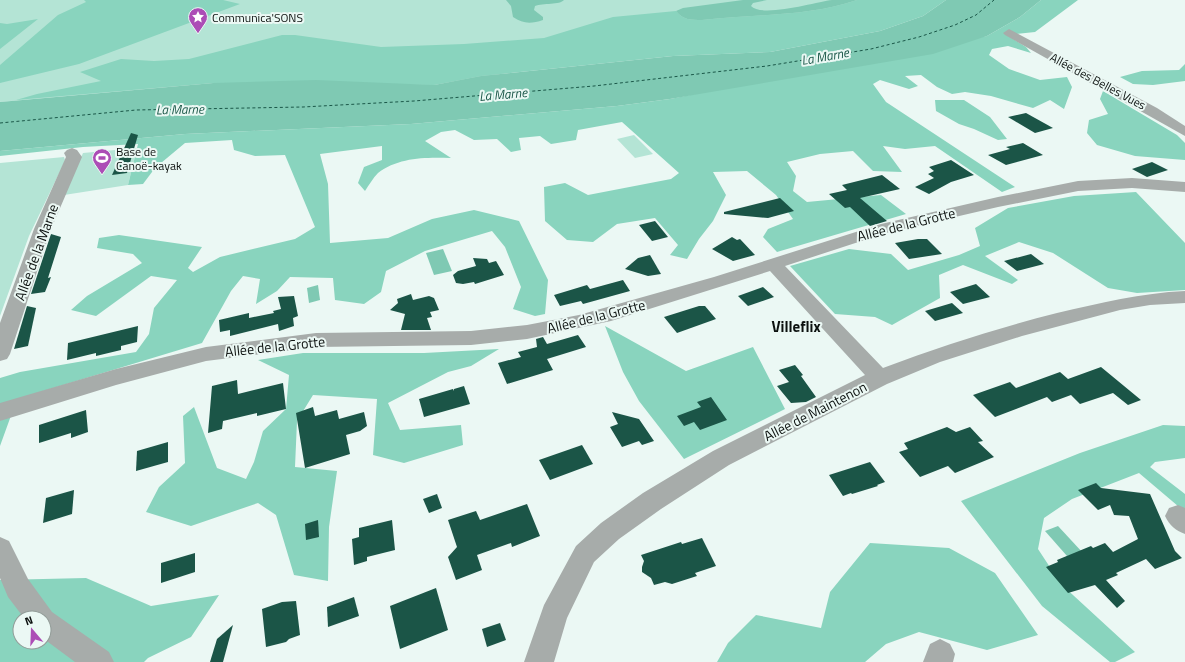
<svg xmlns="http://www.w3.org/2000/svg" width="1185" height="662" font-family="'Titillium Web',sans-serif">
  <style>
    .green { fill: #b4e4d5 }
    .forest { fill: #89d4be; fill-rule: evenodd }
    .water { fill: #7fc9b3 }
    .lines { fill: none; stroke-linecap: round; stroke-linejoin: round }
    .ferry { stroke: #1a5748; stroke-width: 1; stroke-dasharray: 3 2.5; stroke-linecap: butt }
    .building { fill: #1b5547 }
    .minor { fill: #a7acaa; fill-rule: evenodd }
    .labels { text-anchor: middle; dominant-baseline: central; stroke-width: 4; stroke-linejoin: round; paint-order: stroke }
    .far-poi-label { font-size: 12px; fill: #0c110f; stroke: #ebf8f4; text-anchor: start }
    .far-street-label { font-size: 12px; fill: #0c110f; stroke: #ebf8f4 }
    .far-water-label { font-size: 13px; font-style: italic; fill: #1a5748; stroke: #ebf8f4 }
    .street-label { font-size: 14px; fill: #0c110f; stroke: #ebf8f4 }
    .neighbourhood-label { font-size: 15px; font-weight: bold; fill: #0c110f; stroke: #ebf8f4 }
  </style>
  <rect width="100%" height="100%" fill="#ebf8f4"/>
  <g class="green">
    <polygon points="0,0 946,0 434,85 213,83 0,102"/>
    <polygon points="634,135 653,154 635,158 617,139"/>
    <polygon points="137,148 128,185 64,195 83,153"/>
    <polygon points="64,157 65,160 63,165 29,236 0,316 0,163"/>
  </g>
  <g class="forest">
    <polygon points="84,0 223,0 240,4 79,64 0,83 0,65 58,15 86,2"/>
    <path d="M857 0H946L923 16 880 31 770 52 673 56 481 76 434 85 213 83 16 100 37 94 101 81 80 72 121 59 154 61 189 59 282 35H295L381 47 464 44 544 38 613 17 676 11C683 20 691 20 702 20 753 14 808 17 857 0Z"/>
    <path d="M1041 0H1078L1035 32 1007 35 1026 47 1031 53 1008 46 992 49 989 55 1009 69 1040 80 1067 77 1072 87 1064 109 1050 100 1033 108 991 96 965 92 952 94 937 87 921 75 905 76 918 86 909 89 880 80 873 84 886 102 1015 187 1002 192 935 146 905 149 883 146 902 172 873 171 853 151 820 154 787 162 796 176 793 191 807 202 881 195 906 214 777 252 763 237 768 229 793 219 776 195 747 171 713 172 726 195 713 221 699 239 687 259 670 255 678 245 655 218 617 224 593 242 567 240 545 221 544 187 565 183 588 195 671 179 679 173 622 122 578 130 576 140 551 144 540 136 519 138 521 150 511 152 497 139 474 140 455 130 441 132 425 141 451 158C427 157 398 157 378 173 373 178 369 185 365 191L358 183 364 167 382 160V146L320 154 328 184 330 243 388 238 432 219 474 210 519 221 548 280 545 314 535 316 513 309 521 287 505 247 492 231 425 251 386 271 381 292 364 304 335 300 333 278 290 277 277 291 256 304 260 279 243 276 231 291 202 343 17 399 0 446V378L20 372 136 352 149 334 154 308 177 280 151 276 96 316 71 310 87 296 142 263 133 254 97 248 99 238 119 235 202 247 188 268 193 272 220 257 295 239 315 227 285 155 255 156 234 150 232 140 185 143 155 168 143 184 128 185 138 144 83 147 0 156V151L185 134 411 124 617 106 670 99 987 36 1020 17Z"/>
    <polygon points="38,19 0,49 0,23 7,24"/>
    <polygon points="1185,64 1185,81 1153,85 1133,84 1120,77 1142,71 1179,70"/>
    <polygon points="1103,91 1177,135 1185,143 1185,160 1135,156 1097,145 1087,133 1089,120 1108,114 1100,99"/>
    <polygon points="935,100 964,100 990,117 1007,139 998,140 974,129 959,124 936,111"/>
    <polygon points="1136,192 1185,243 1185,290 1137,293 1108,288 1053,253 1019,242 985,256 1018,280 1012,284 963,265 939,275 940,298 892,325 875,317 835,314 790,266 849,249 891,254 908,270 959,255 980,246 975,228 1008,208 1074,196"/>
    <polygon points="605,326 686,371 753,347 785,409 684,459 639,401 623,372"/>
    <polygon points="499,349 471,366 448,372 388,403 400,430 461,425 463,445 404,463 373,455 377,399 313,395 297,421 295,467 337,471 329,527 328,581 294,575 276,515 258,503 191,526 146,512 159,487 185,463 183,416 194,407 217,468 246,479 254,462 263,431 286,409 289,375 258,360 303,353 424,353"/>
    <polygon points="1163,425 1185,426 1185,458 1155,462 1150,467 1185,494 1185,512 1139,473 1072,499 1044,518 1038,549 1061,584 1135,652 1115,662 1110,662 1042,606 961,501 1080,453"/>
    <polygon points="870,543 949,548 995,573 1038,635 987,650 919,632 886,644 865,662 717,662 728,643 756,615 821,628 830,592"/>
    <path d="M86 578 151 606 219 595 191 637 148 658 144 662H0V580ZM20 618H44V642H20Z"/>
  </g>
  <g class="water">
    <path d="M506 0H564C560 5 543 3 535 6L534 10 543 17V20C531 24 523 24 513 17L511 6Z"/>
    <path d="M743 0H767L753 3 751 6C762 18 816 2 832 0 841 0 849 0 857 0 808 17 753 14 702 20 691 20 683 20 676 11L683 8Z"/>
    <polygon points="946,0 1041,0 1020,17 987,36 933,54 670,99 617,106 411,124 185,134 0,151 0,102 213,83 316,80 434,85 481,76 673,56 770,52 880,31 923,16"/>
    <polygon points="443,249 452,271 434,275 426,253"/>
    <polygon points="318,285 320,300 309,303 307,288"/>
    <polygon points="1058,526 1083,553 1067,556 1045,531"/>
  </g>
  <g class="lines">
    <polyline class="ferry" points="0,123 136,110 303,107 414,101 594,86 767,66 871,49 919,37 955,25 976,15 994,0"/>
  </g>
  <g class="building">
    <polygon points="1026,113 1053,128 1035,133 1008,117"/>
    <polygon points="131,133 138,135 127,173 112,175"/>
    <polygon points="1023,143 1043,155 1006,165 988,155 1010,149 1006,147"/>
    <polygon points="951,160 974,175 951,182 929,194 915,187 934,178 928,174 934,171 929,167"/>
    <polygon points="1152,162 1168,170 1147,177 1132,169"/>
    <polygon points="882,175 900,189 860,198 887,221 870,226 850,207 845,208 829,194 847,190 842,185"/>
    <polygon points="780,198 794,211 768,218 724,214 724,212"/>
    <polygon points="655,221 668,237 652,241 639,225"/>
    <polygon points="51,234 61,237 48,278 51,277 45,292 31,294"/>
    <polygon points="732,237 737,240 740,239 755,255 733,261 712,249"/>
    <polygon points="918,239 927,239 942,254 909,259 895,243"/>
    <polygon points="1031,254 1044,264 1017,271 1004,261"/>
    <polygon points="650,255 661,274 648,276 625,269 638,258"/>
    <polygon points="473,258 487,259 489,263 496,261 504,275 475,284 474,282 463,284 456,283 453,275 458,271 476,266"/>
    <polygon points="623,280 630,291 583,304 581,301 560,306 554,295 587,285 590,289"/>
    <polygon points="976,284 990,297 963,304 950,292"/>
    <polygon points="763,287 774,297 748,306 738,296"/>
    <polygon points="411,294 413,300 429,296 434,298 439,310 430,312 432,317 427,318 431,330 401,330 405,314 390,310 398,303 397,299"/>
    <polygon points="294,296 298,316 293,318 294,326 279,331 278,324 230,336 230,330 220,332 219,320 249,313 249,318 274,313 273,311 281,309 278,297"/>
    <polygon points="952,303 963,313 935,321 925,311"/>
    <polygon points="27,306 36,308 28,346 14,349"/>
    <polygon points="699,306 705,306 716,319 677,333 664,317"/>
    <polygon points="138,326 137,342 121,346 121,350 96,356 96,353 67,360 68,343"/>
    <polygon points="578,335 586,347 547,359 553,370 507,384 498,363 521,357 518,352 537,347 536,339 543,337 547,344"/>
    <polygon points="795,365 803,375 801,376 816,397 806,402 791,403 777,386 789,382 779,370"/>
    <polygon points="1101,367 1141,400 1128,405 1113,393 1080,404 1071,395 1052,402 1047,397 995,417 973,395 1010,382 1016,388 1060,372 1068,379"/>
    <polygon points="237,380 238,394 283,383 286,409 257,416 257,413 223,421 222,429 208,433 212,386"/>
    <polygon points="464,386 470,404 424,417 419,399 453,389 454,391 454,389"/>
    <polygon points="711,397 727,420 700,430 694,422 684,426 677,416 701,407 697,402"/>
    <polygon points="313,407 315,416 337,410 339,419 364,412 367,426 360,431 346,435 350,454 305,468 296,413"/>
    <polygon points="86,410 88,432 71,438 71,433 39,443 39,425"/>
    <polygon points="612,412 639,419 654,441 642,445 639,441 622,447 610,427 618,424"/>
    <polygon points="947,427 956,432 970,427 983,441 978,442 994,457 955,473 948,466 920,477 899,452 908,449 904,443"/>
    <polygon points="168,442 168,462 136,471 137,451"/>
    <polygon points="582,445 593,464 550,480 539,460"/>
    <polygon points="870,462 885,482 877,485 878,486 852,494 851,493 843,496 829,475"/>
    <polygon points="1096,483 1101,488 1150,494 1175,551 1182,558 1155,569 1146,559 1116,573 1118,575 1106,580 1125,601 1117,608 1095,585 1068,593 1046,567 1058,562 1057,560 1091,546 1093,548 1105,543 1113,552 1138,539 1129,516 1114,515 1110,505 1098,510 1078,490"/>
    <polygon points="74,490 72,514 43,523 46,498"/>
    <polygon points="437,494 442,508 429,513 423,499"/>
    <polygon points="527,504 540,536 512,547 511,543 477,555 482,570 456,580 448,557 457,547 448,520 476,511 480,520"/>
    <polygon points="318,520 319,537 306,540 305,524"/>
    <polygon points="392,520 395,550 367,557 367,561 354,565 352,539 359,537 359,528"/>
    <polygon points="702,538 716,566 695,573 697,576 672,584 665,582 654,585 651,578 642,572 642,567 644,561 641,555 681,542 682,544"/>
    <polygon points="195,553 195,572 161,583 161,563"/>
    <polygon points="436,588 448,630 400,649 390,606"/>
    <polygon points="354,597 359,616 328,627 327,607"/>
    <polygon points="296,601 300,635 289,639 286,642 266,647 262,609 282,602"/>
    <polygon points="500,623 506,640 487,647 482,629"/>
    <polygon points="233,625 223,662 210,662 217,639"/>
  </g>
  <g class="lines">
    <g class="minor">
      <polygon points="1009,29 1157,108 1185,126 1185,136 1005,35 1003,33"/>
      <polygon points="72,148 77,150 82,157 51,229 10,354 7,359 0,361 0,323 34,229 66,157 64,153 67,150"/>
      <path d="M1132 178 1185 182V192L1132 188 1078 191 998 207 886 233 785 266 883 368C940 346 998 328 1057 313 1100 303 1141 293 1185 291V303L1150 305 1120 310 1022 336 940 362 887 384 729 465 661 509 619 539 594 562 567 618 554 662H524L544 605 576 546 601 523 643 493 713 451 865 375 770 271 611 321 527 339 471 345 316 347 206 361 116 385 0 421V403L116 369 206 347 316 333 471 331 527 325 579 315 714 277 881 224 998 197 1078 181Z"/>
      <path d="M1178 505 1185 508V534C1175 530 1170 526 1165 516L1169 508Z"/>
      <polygon points="0,537 9,541 28,579 52,612 109,652 114,662 75,662 44,639 44,618 24,618 8,597 0,578"/>
      <polygon points="940,639 950,644 955,654 953,662 923,662 930,644"/>
    </g>
  </g>
  <defs>
    <g id="sight-pin" transform="scale(1)"><path d="M0 17L-7.5 6A9.5 9.5 0 1 1 7.5 6Z" fill="#ac4db6" stroke="#ebf8f4"/><path d="M0-6L1.8-2.2L6-1.7L2.9 1.2L3.7 5.4L0 3.3L-3.7 5.4L-2.9 1.2L-6-1.7L-1.8-2.2Z" fill="#fff"/></g>
    <g id="stadium-pin" transform="scale(1)"><path d="M0 17L-7.5 6A9.5 9.5 0 1 1 7.5 6Z" fill="#ac4db6" stroke="#ebf8f4"/><path d="M0-5a6.5 5 0 1 0 0 10a6.5 5 0 1 0 0-10ZM-3.5-1.8h7v3.6h-7Z" fill="#fff"/></g>
  </defs>
  <g fill-rule="evenodd">
    <use href="#sight-pin" x="198" y="17"/>
    <use href="#stadium-pin" x="102" y="158"/>
  </g>
  <g class="labels">
    <g class="far-poi-label">
      <text x="212" y="17">Communica'SONS</text>
      <text x="116" y="151">Base de<tspan x="116" dy="14">Canoë-kayak</tspan></text>
    </g>
    <g class="far-street-label">
      <text transform="translate(1098 81) rotate(28)">Allée des Belles Vues</text>
    </g>
    <g class="far-water-label">
      <text transform="translate(825 56) rotate(-10)">La Marne</text>
      <text transform="translate(503 94) rotate(-5)">La Marne</text>
      <text transform="translate(180 109) rotate(-1)">La Marne</text>
    </g>
    <g class="street-label">
      <text transform="translate(906 224) rotate(-14)">Allée de la Grotte</text>
      <text transform="translate(36 252) rotate(-70)">Allée de la Marne</text>
      <text transform="translate(596 316) rotate(-14)">Allée de la Grotte</text>
      <text transform="translate(275 346) rotate(-6)">Allée de la Grotte</text>
      <text transform="translate(815 411) rotate(-27)">Allée de Maintenon</text>
    </g>
    <g class="neighbourhood-label">
      <text x="796" y="326">Villeflix</text>
    </g>
  </g>
  <g transform="translate(32 630) rotate(341)"><circle r="19" fill="#ebf8f4" stroke="#929c98"/>
  <path d="M0-3L7 15L0 10L-7 15Z" fill="#ac4db6"/>
  <text y="-6" font-size="11" font-weight="bold" text-anchor="middle" fill="#0c110f">N</text>
  </g>
</svg>
